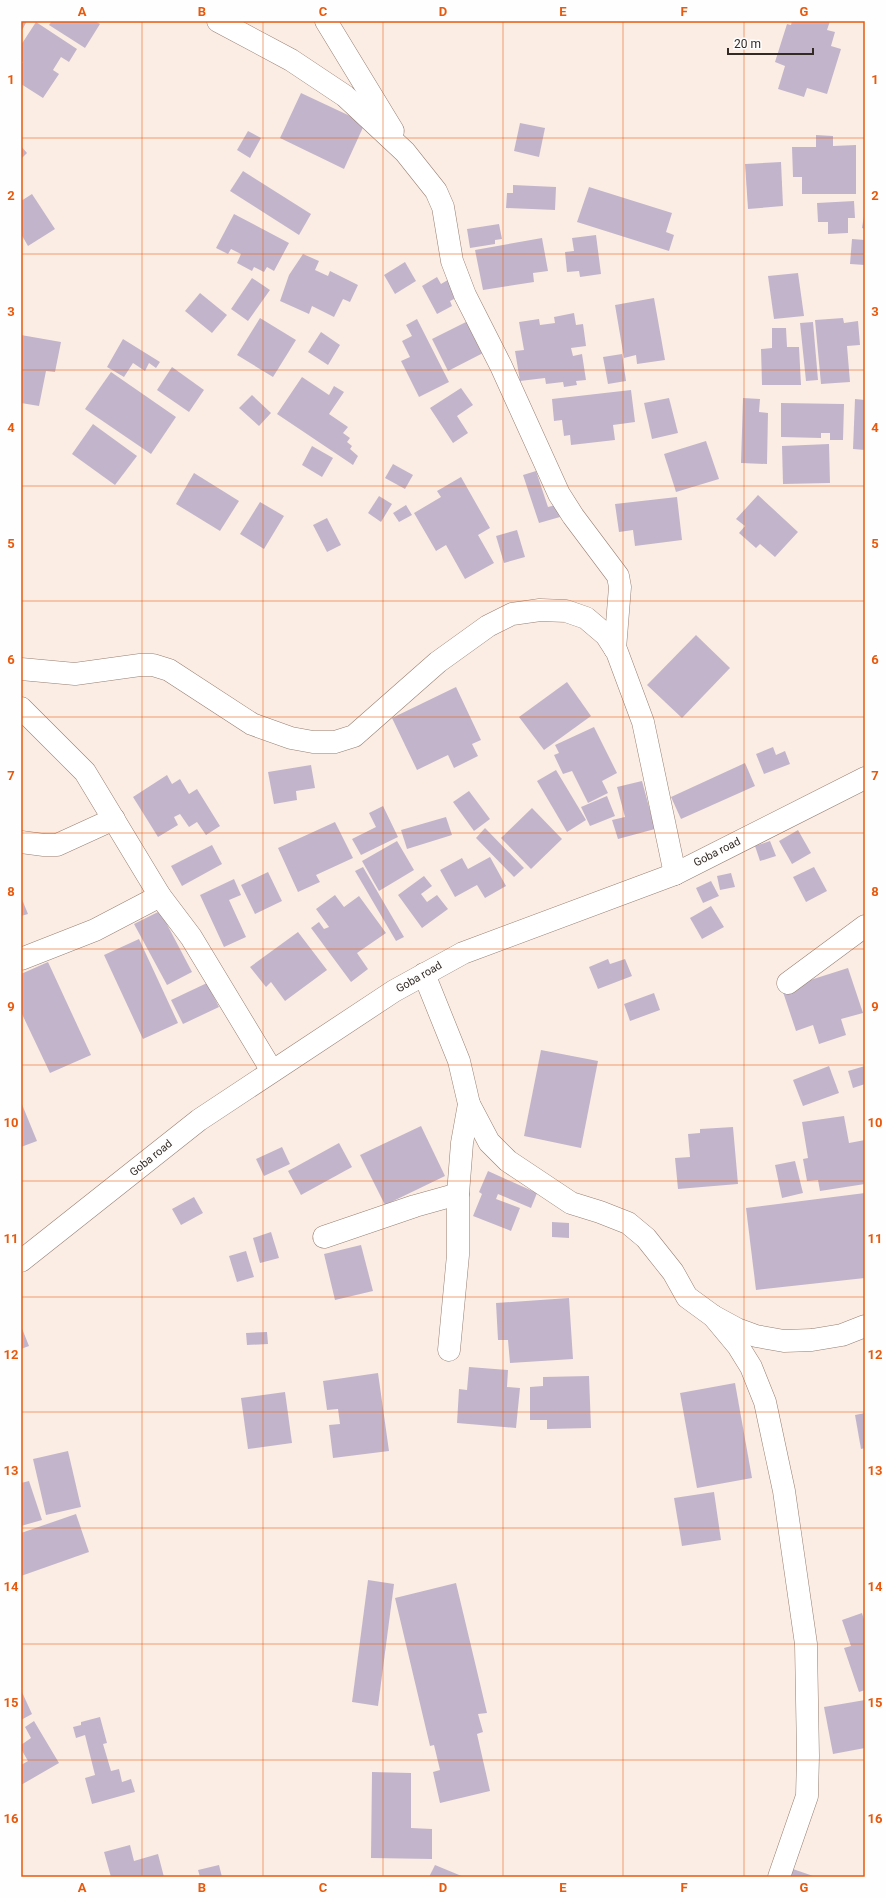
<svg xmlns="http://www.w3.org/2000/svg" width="886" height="1898" font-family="Roboto,sans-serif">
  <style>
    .building { fill: #c2b5cb }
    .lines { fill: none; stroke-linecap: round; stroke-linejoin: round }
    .street-casing { stroke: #967f72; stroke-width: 23 }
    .secondary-casing { stroke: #967f72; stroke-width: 23 }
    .street { stroke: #fff; stroke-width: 22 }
    .secondary { stroke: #fff; stroke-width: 22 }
    .grid { fill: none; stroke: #e8590c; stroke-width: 1; stroke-opacity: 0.55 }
    .labels { text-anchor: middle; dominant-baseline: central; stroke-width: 3.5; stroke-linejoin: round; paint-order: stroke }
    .street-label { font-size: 11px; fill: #332a24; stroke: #fefefe }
    .neatline { fill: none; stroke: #e8590c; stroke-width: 1.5 }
    .grid-label { font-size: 13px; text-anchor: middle; font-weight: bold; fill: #e8590c }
  </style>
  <rect width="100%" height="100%" fill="#fcede4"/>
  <g class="building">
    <polygon points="21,21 27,21 21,32"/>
    <polygon points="52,21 95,21 100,24 85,48 49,25"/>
    <polygon points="792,21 830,21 827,30 835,32 831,46 841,49 827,94 807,88 804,97 778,89 785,66 775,62 787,24 791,25"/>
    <polygon points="36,22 77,49 69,62 61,57 53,70 59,74 43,98 21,84 21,65 23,62 21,61 21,45"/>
    <polygon points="301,93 365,123 344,169 280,138"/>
    <polygon points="520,123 545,128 539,157 514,151"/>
    <polygon points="248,131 261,138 250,158 237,150"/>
    <polygon points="816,135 833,136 833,146 856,145 856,194 802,194 802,177 793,177 792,147 816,147"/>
    <polygon points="21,146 27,153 21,159"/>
    <polygon points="781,162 783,206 748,209 745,164"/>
    <polygon points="243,171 311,214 299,235 230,191"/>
    <polygon points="513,185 556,187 555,210 506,208 507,193 513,193"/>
    <polygon points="589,187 672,213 666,232 674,235 669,251 577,222"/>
    <polygon points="32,194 55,229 28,246 21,234 21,201"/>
    <polygon points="854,201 855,218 848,218 848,233 828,234 828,222 818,222 817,203"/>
    <polygon points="234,214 289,243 274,271 267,267 264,272 254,267 252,271 237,263 241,254 231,249 228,254 216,248"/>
    <polygon points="864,216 865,216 865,229 862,228"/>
    <polygon points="499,224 502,239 495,240 495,244 470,248 467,229"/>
    <polygon points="596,235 601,274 580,277 579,271 567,272 565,252 574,251 572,238"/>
    <polygon points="542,238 548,271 533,273 534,282 483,290 475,250"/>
    <polygon points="852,239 865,240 865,265 850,264"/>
    <polygon points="303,254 319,261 315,270 328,276 330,271 358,285 350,302 343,299 334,317 312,306 309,314 280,301 289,275"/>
    <polygon points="405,262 416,281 395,294 384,275"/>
    <polygon points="798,273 804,316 774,319 768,276"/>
    <polygon points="437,277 441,284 451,278 460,296 450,301 452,306 437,314 422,286"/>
    <polygon points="252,278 270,290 248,321 231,309"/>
    <polygon points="200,293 227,315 212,333 185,311"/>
    <polygon points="654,298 665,360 637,364 636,355 624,358 615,305"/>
    <polygon points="574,313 576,325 583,324 586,346 571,348 573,356 582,354 586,380 576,381 577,385 564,387 563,382 546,384 545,378 520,381 515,351 524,350 519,322 539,319 540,325 555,323 554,317"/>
    <polygon points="260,318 296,340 273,377 237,355"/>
    <polygon points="843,318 844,323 858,321 860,345 847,346 850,382 821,384 815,320"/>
    <polygon points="417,319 449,382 419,397 401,361 410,357 402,341 412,336 406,325"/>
    <polygon points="470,320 487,351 448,371 432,339"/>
    <polygon points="813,322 818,380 806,381 800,323"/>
    <polygon points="772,328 786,328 787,347 799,347 801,385 762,385 761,349 772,348"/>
    <polygon points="321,332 340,345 328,365 308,352"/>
    <polygon points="21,335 61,342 55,372 46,371 39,406 21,403"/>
    <polygon points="123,339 160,362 156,368 149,363 145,371 133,363 124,377 107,367"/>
    <polygon points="622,354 626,381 608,384 603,357"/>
    <polygon points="172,367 204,390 189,412 157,390"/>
    <polygon points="111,372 176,417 151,454 85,409"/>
    <polygon points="302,377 329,395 334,386 344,392 329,414 348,427 343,433 350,438 347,442 352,446 350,449 358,456 353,465 277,414"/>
    <polygon points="461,388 473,405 457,416 468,433 453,443 430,408"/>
    <polygon points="631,390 635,422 613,425 615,440 571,445 570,435 564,436 562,420 554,421 552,399"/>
    <polygon points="252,395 271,413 259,426 239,408"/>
    <polygon points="669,398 678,433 652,439 644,403"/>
    <polygon points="743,398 760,399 759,412 768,413 767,464 741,463"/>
    <polygon points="855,399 865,400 865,450 853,449"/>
    <polygon points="781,403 844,404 843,440 830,440 830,433 821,433 821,438 781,437"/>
    <polygon points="93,424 137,456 115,485 72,454"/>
    <polygon points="706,441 719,479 676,492 664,454"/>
    <polygon points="829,444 830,483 783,484 782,446"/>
    <polygon points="312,446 333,458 322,477 302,465"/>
    <polygon points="393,464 413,475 405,489 385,478"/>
    <polygon points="536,471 548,507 556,505 560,517 539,523 523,475"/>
    <polygon points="194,473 239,501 220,531 176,504"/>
    <polygon points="461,477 490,528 478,535 494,563 465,579 446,545 436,551 414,513 441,497 437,491"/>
    <polygon points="758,495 798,532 775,557 760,544 756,548 739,533 745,526 736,519"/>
    <polygon points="379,496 392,504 381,522 368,513"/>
    <polygon points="677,497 682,540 635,546 633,530 619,532 615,504"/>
    <polygon points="260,502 284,516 264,549 240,534"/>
    <polygon points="406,505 412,515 399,522 393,513"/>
    <polygon points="327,518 341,545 327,552 313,525"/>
    <polygon points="517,530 525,557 504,563 496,536"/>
    <polygon points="696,635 730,668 682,718 647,685"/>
    <polygon points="567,682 591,716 544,750 519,717"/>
    <polygon points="456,687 481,740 472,744 478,756 454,768 448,755 417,770 392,718"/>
    <polygon points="594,727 617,773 602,781 608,793 588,803 572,771 563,774 554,755 559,753 555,745"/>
    <polygon points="773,747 776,755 785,751 790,764 764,774 756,754"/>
    <polygon points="745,763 755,786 681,819 671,797"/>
    <polygon points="311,765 315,788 296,791 297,800 274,804 268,772"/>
    <polygon points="556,770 586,820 567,832 537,781"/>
    <polygon points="167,775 172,784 180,779 189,794 197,789 220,826 206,835 197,822 189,827 180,814 174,817 178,825 158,837 133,797"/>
    <polygon points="642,781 655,829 618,839 612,820 625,817 617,787"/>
    <polygon points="469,791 490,819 474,831 453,802"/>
    <polygon points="607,796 615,816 590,826 581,807"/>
    <polygon points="383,806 398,837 361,855 352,839 376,827 369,813"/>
    <polygon points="532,808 562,839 531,869 501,838"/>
    <polygon points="446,817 452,835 407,849 401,830"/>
    <polygon points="335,822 353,858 316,875 320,882 298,892 278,848"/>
    <polygon points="485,828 524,868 514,877 476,838"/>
    <polygon points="798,830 811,853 792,864 779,841"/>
    <polygon points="397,841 414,870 379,891 362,861"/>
    <polygon points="770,841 776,856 760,861 755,846"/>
    <polygon points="212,845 222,864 182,886 171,866"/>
    <polygon points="490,857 506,886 485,898 477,885 455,897 440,870 462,858 468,869"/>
    <polygon points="363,867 404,937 396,941 355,871"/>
    <polygon points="814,867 827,891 806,902 793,877"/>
    <polygon points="268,872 282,901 255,914 241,885"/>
    <polygon points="731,873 735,887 720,890 717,876"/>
    <polygon points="424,876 432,886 421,894 427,902 437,895 448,909 422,928 398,895"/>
    <polygon points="234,879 241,895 229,900 246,937 224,947 200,895"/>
    <polygon points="711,881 719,896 703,903 696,888"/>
    <polygon points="335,895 344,907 359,896 386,933 357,953 368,969 351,982 311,928 319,922 324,929 329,927 316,909"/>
    <polygon points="21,897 28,914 21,916"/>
    <polygon points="711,906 724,927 702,939 690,918"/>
    <polygon points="160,911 192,972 167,985 134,924"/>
    <polygon points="298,932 327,970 285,1001 271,982 266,987 250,967"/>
    <polygon points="139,939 178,1023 143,1039 104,955"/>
    <polygon points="608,959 610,964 625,959 632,976 598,989 589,967"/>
    <polygon points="48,962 91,1055 50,1073 21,1012 21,974"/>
    <polygon points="848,968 863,1013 841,1019 846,1035 819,1044 813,1025 796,1031 782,989"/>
    <polygon points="207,983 219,1007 183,1024 171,1000"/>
    <polygon points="654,993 660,1010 630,1021 624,1004"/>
    <polygon points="541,1050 598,1061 581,1148 524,1136"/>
    <polygon points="829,1066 839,1093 803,1106 793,1080"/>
    <polygon points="865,1066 865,1084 853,1088 848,1071"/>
    <polygon points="21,1102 37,1141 21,1147"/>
    <polygon points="844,1116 849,1143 865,1140 865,1184 820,1191 818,1180 807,1181 803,1159 808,1158 802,1122"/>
    <polygon points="421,1126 445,1176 385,1205 360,1155"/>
    <polygon points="733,1127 738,1184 678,1189 675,1158 690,1157 688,1134 700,1133 700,1129"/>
    <polygon points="339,1143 352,1167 301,1195 288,1171"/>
    <polygon points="282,1147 290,1164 264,1176 256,1159"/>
    <polygon points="795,1161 803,1193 782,1198 775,1165"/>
    <polygon points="488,1171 537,1193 531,1208 498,1194 496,1199 520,1208 511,1231 473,1216 482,1194 479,1192"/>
    <polygon points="865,1193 865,1278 756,1290 746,1208"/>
    <polygon points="194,1197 203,1213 181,1225 172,1209"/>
    <polygon points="552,1222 569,1223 569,1238 552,1237"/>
    <polygon points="271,1232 279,1258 260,1263 253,1238"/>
    <polygon points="361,1245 373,1291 335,1300 324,1254"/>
    <polygon points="246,1251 254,1277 237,1282 229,1256"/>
    <polygon points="569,1298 573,1359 510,1363 508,1340 498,1340 496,1303"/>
    <polygon points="21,1326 29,1346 21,1349"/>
    <polygon points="267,1332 268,1344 247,1345 246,1333"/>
    <polygon points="469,1367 508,1370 507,1387 520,1388 516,1428 457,1423 459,1389 467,1390"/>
    <polygon points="378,1373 389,1451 333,1458 329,1425 340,1424 338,1409 327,1410 323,1381"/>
    <polygon points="589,1376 591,1428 547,1429 547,1420 530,1420 530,1387 543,1386 543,1377"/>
    <polygon points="735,1383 752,1478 697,1488 680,1393"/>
    <polygon points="285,1392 292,1443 248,1449 241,1398"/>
    <polygon points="865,1413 865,1448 861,1449 855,1415"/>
    <polygon points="68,1451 81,1507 46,1515 33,1459"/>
    <polygon points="29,1481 42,1520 21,1526 21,1483"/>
    <polygon points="714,1492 721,1540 682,1546 674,1498"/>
    <polygon points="76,1514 89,1552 21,1576 21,1533"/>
    <polygon points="368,1580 394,1584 378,1706 352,1702"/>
    <polygon points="456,1583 487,1713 478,1714 483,1732 477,1734 490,1791 440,1803 433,1772 440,1770 434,1745 430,1746 395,1598"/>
    <polygon points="862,1613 865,1623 865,1690 859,1692 844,1648 851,1646 842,1620"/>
    <polygon points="21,1690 32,1714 21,1720"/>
    <polygon points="865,1700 865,1748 833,1754 824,1707"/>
    <polygon points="100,1717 107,1743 103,1744 111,1771 119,1769 122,1782 131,1779 135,1792 92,1804 85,1778 95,1775 85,1735 76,1738 73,1727 81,1725 81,1722"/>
    <polygon points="34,1721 59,1763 21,1785 21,1765 28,1761 21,1749 21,1745 31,1738 25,1727"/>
    <polygon points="372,1772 411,1773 411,1828 432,1829 432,1859 371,1858"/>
    <polygon points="130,1845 134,1861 158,1854 164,1877 111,1877 104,1852"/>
    <polygon points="219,1865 222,1877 200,1877 198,1870"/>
    <polygon points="435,1865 464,1877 429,1877"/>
    <polygon points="790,1868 816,1877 787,1877"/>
  </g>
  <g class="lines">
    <g class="street-casing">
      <g id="street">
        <polyline points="218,21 291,60 345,96 405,152 436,191 443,207 452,261 465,295 501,366 559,494 573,516 618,576 620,587 615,649"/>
        <polyline points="326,21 393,131"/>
        <polyline points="21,669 75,674 140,665 153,665 169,670 252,724 291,738 313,742 335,742 354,736 438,662 488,626 512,614 540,610 566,611 586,618 606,635 617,652 643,722 675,874"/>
        <polyline points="21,708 85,772 160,896 191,937 272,1071"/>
        <polyline points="21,842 44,845 57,845 114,819"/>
        <polyline points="21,959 95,930 160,896"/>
        <polyline points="424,974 459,1061 469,1104 462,1143 458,1194 458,1255 449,1350"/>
        <polyline points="788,983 865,926"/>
        <polyline points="469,1104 489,1142 508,1161 571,1203 600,1212 628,1223 646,1238 673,1272 687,1297 713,1316 737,1329 756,1336 784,1341 812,1340 842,1335 865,1326"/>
        <polyline points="324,1237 415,1206 458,1194"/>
        <polyline points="713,1316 738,1346 751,1367 765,1402 784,1491 806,1644 808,1756 807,1796 779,1877"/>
      </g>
    </g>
    <g class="secondary-casing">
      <polyline id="secondary" points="21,1261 199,1120 394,991 463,953 675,874 865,778"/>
    </g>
    <use href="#street" class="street"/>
    <use href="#secondary" class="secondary"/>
  </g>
  <path class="grid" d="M142 21V1877M263 21V1877M383 21V1877M503 21V1877M623 21V1877M744 21V1877M21 138H865M21 254H865M21 370H865M21 486H865M21 601H865M21 717H865M21 833H865M21 949H865M21 1065H865M21 1181H865M21 1297H865M21 1412H865M21 1528H865M21 1644H865M21 1760H865"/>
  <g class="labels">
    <g class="street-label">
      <text transform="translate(717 852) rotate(-27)">Goba road</text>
      <text transform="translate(419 977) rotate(-30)">Goba road</text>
      <text transform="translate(151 1158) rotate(-39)">Goba road</text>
    </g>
  </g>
  <rect width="886" height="1898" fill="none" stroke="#fefefe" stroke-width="44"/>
  <path d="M728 48v6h85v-6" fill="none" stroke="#332a24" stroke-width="2"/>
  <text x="734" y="48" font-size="12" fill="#332a24" stroke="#fefefe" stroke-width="3" paint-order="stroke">20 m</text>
  <rect x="22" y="22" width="842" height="1854" class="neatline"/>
  <g class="grid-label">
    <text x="82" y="16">A</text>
    <text x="202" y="16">B</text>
    <text x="323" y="16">C</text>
    <text x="443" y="16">D</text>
    <text x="563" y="16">E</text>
    <text x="684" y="16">F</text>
    <text x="804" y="16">G</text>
    <text x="11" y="84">1</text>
    <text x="875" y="84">1</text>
    <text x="11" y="200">2</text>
    <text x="875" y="200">2</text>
    <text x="11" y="316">3</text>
    <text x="875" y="316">3</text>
    <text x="11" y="432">4</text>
    <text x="875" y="432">4</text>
    <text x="11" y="548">5</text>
    <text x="875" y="548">5</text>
    <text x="11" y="664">6</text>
    <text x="875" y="664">6</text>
    <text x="11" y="780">7</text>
    <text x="875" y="780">7</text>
    <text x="11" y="896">8</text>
    <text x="875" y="896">8</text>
    <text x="11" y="1011">9</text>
    <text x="875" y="1011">9</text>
    <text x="11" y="1127">10</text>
    <text x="875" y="1127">10</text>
    <text x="11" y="1243">11</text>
    <text x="875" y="1243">11</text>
    <text x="11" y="1359">12</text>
    <text x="875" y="1359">12</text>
    <text x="11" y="1475">13</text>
    <text x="875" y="1475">13</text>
    <text x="11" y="1591">14</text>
    <text x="875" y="1591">14</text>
    <text x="11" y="1707">15</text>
    <text x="875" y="1707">15</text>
    <text x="11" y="1823">16</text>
    <text x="875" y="1823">16</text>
    <text x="82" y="1892">A</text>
    <text x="202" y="1892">B</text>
    <text x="323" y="1892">C</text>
    <text x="443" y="1892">D</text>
    <text x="563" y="1892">E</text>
    <text x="684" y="1892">F</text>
    <text x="804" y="1892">G</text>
  </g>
</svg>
